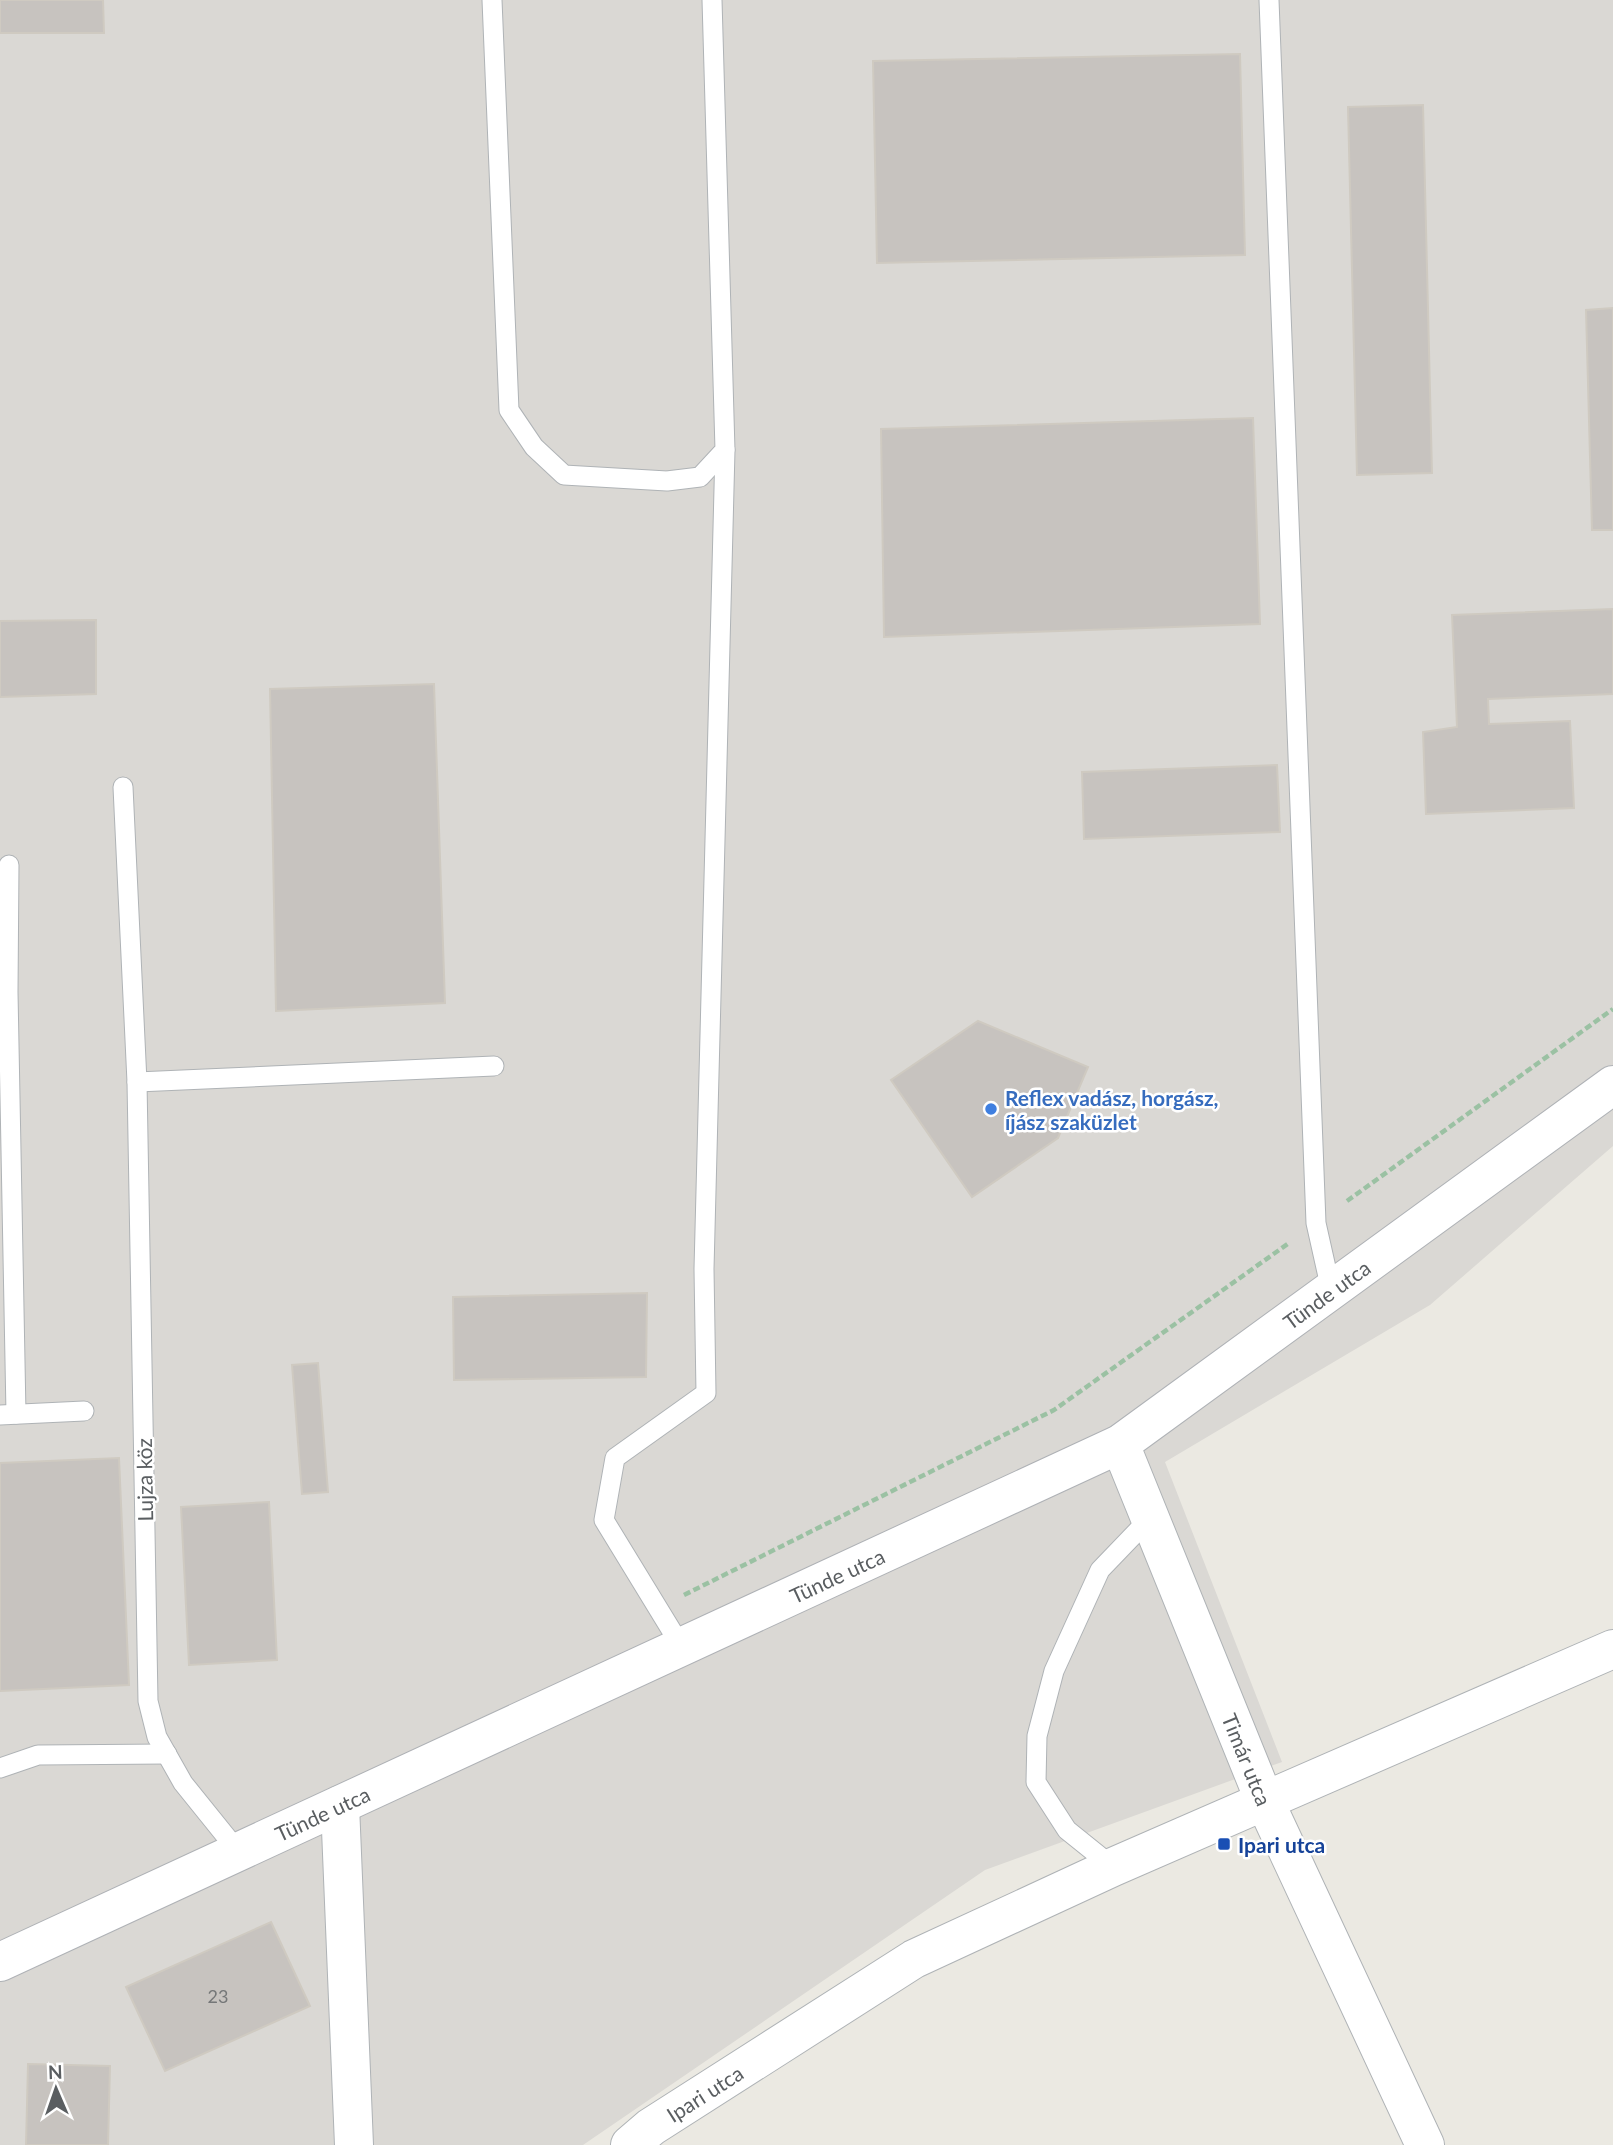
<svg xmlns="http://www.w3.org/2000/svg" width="1613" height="2145" font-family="Lato,sans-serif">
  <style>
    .industrial { fill: #dad8d4 }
    .building { fill: #c7c3bf; stroke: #cfcac1; stroke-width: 2 }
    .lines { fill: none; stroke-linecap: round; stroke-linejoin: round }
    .lane-casing { stroke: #afb3b6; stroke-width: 21 }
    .street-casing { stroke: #afb3b6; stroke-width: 40 }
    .secondary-casing { stroke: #afb2b6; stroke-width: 40 }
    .path { stroke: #9bc1a3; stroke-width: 4.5; stroke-dasharray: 7 3.5; stroke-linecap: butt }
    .lane { stroke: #fff; stroke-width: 19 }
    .street { stroke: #fff; stroke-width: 38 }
    .secondary { stroke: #fff; stroke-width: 38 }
    .shop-dot { fill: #3f7fe0; stroke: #fff; stroke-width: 2.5 }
    .transit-dot { fill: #1a4fb4; stroke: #fff; stroke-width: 2.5 }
    .labels { text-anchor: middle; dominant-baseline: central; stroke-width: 5; stroke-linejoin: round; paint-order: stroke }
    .number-label { font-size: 18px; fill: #757778 }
    .shop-label { font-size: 21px; font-weight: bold; fill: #366cbe; stroke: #fff; text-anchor: start }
    .street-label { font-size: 21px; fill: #5a5e61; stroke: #fff }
    .transit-label { font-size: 21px; font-weight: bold; fill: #164399; stroke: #fff; text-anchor: start }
  </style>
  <rect width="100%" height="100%" fill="#ebe9e2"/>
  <polygon class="industrial" points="0,0 1613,0 1613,1146 1430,1305 1165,1462 1282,1762 985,1870 583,2145 0,2145"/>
  <g class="building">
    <polygon points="0,0 103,0 104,33 0,33"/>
    <polygon points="1240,54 1245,255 877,263 873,61"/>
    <polygon points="1423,105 1432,473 1357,475 1348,107"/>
    <polygon points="1613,308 1613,530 1592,530 1586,310"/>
    <polygon points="1253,418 1260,624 884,637 881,429"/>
    <polygon points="1613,609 1613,694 1488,699 1489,724 1570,721 1574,808 1426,814 1423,732 1457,727 1452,615"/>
    <polygon points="96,620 96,694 0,697 0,621"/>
    <polygon points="434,684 445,1003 276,1011 270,689"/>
    <polygon points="1277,765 1280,832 1084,839 1082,772"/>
    <polygon points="978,1021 1088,1067 1058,1138 972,1197 891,1080"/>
    <polygon points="647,1293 646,1377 454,1380 453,1297"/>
    <polygon points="318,1363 328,1492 302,1494 292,1365"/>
    <polygon points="119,1458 129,1685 0,1691 0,1463"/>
    <polygon points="269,1502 277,1660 189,1665 181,1507"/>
    <polygon points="271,1922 310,2006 165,2071 126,1987"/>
    <polygon points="28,2064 110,2066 108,2145 26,2145"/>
  </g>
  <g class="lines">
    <g class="lane-casing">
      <g id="lane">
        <polyline points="492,0 509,410 534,447 564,475 667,481 700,477 725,450 712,0"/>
        <polyline points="1269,0 1316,1223 1331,1290"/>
        <polyline points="123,787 137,1082 148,1701 157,1737 183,1783 237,1850"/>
        <polyline points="9,865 8,992 16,1414"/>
        <polyline points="137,1082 494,1066"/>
        <polyline points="0,1415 84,1411"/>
        <polyline points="681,1646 604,1520 615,1458 706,1393 704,1269 725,450"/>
        <polyline points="0,1768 38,1755 167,1754"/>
        <polyline points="1113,1867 1067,1830 1036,1782 1037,1736 1054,1671 1100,1570 1150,1518"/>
      </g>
    </g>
    <g class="street-casing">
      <g id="street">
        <path id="s1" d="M1120 1444 1265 1802 1425 2145"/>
        <polyline points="340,1805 354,2145"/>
        <path id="s2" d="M630 2145 651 2127 914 1959 1113 1867 1613 1649"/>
      </g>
    </g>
    <g class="secondary-casing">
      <g id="secondary">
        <path id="s3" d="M0 1962 1120 1444 1613 1085"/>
      </g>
    </g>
    <g class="path">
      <polyline points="1347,1201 1613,1009"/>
      <polyline points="684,1595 1054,1410 1289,1243"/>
    </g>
    <use href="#lane" class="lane"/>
    <use href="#street" class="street"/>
    <use href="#secondary" class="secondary"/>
  </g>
  <circle class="shop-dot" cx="991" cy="1109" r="7"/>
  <rect class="transit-dot" x="1217" y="1837" width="14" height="14" rx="3.5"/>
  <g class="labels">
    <g class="number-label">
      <text x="218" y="1996">23</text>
    </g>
    <g class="shop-label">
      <text x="1005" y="1097">Reflex vadász, horgász,<tspan x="1005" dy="24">íjász szaküzlet</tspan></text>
    </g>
    <g class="street-label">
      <text stroke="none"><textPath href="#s3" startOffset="1489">Tünde utca</textPath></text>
      <text transform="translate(144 1480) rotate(-91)">Lujza köz</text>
      <text stroke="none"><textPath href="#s3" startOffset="922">Tünde utca</textPath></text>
      <text stroke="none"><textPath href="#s1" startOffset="340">Timár utca</textPath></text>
      <text stroke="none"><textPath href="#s3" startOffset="355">Tünde utca</textPath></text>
      <text stroke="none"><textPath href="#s2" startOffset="91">Ipari utca</textPath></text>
    </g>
    <g class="transit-label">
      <text x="1238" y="1844">Ipari utca</text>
    </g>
  </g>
  <g transform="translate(56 2089) rotate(358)" stroke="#ffffff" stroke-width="5" paint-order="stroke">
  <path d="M0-5L12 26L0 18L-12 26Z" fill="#5a5e61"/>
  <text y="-10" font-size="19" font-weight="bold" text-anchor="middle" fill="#5a5e61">N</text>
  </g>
</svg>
